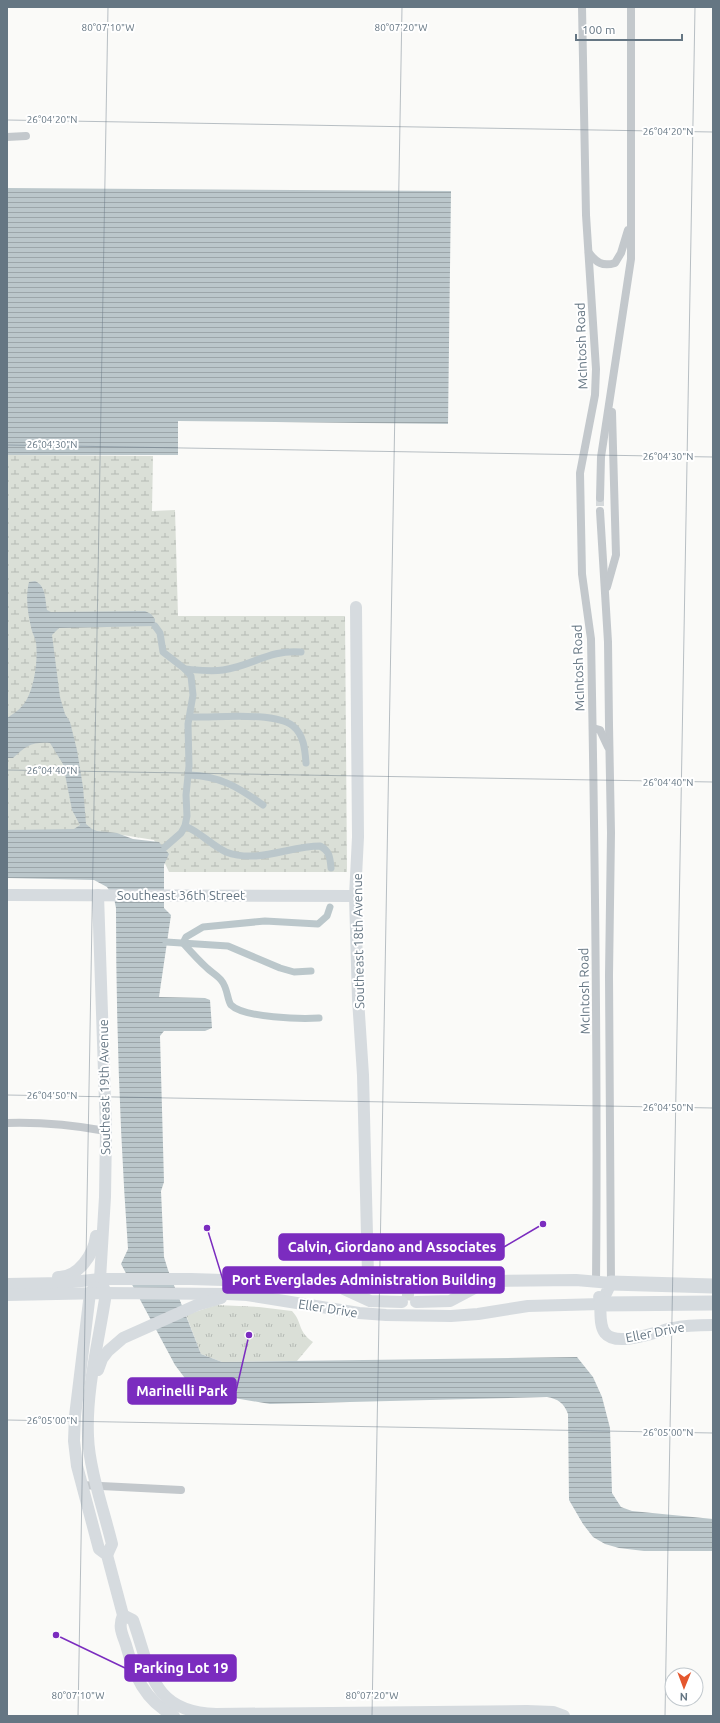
<svg xmlns="http://www.w3.org/2000/svg" width="720" height="1723" font-family="Ubuntu,sans-serif">
  <style>
    .grass { fill: url(#grass-tufts) }
    .wetland { fill: url(#wetland-marsh) }
    .water { fill: url(#water-rules) }
    .lines { fill: none; stroke-linecap: round; stroke-linejoin: round }
    .canal { stroke: #bbc7cb; stroke-width: 7 }
    .street-tunnel { stroke: #d5d9db; stroke-width: 8; stroke-dasharray: 8 4; stroke-linecap: butt }
    .secondary-tunnel { stroke: #d5d9db; stroke-width: 12; stroke-dasharray: 12 6; stroke-linecap: butt }
    .street { stroke: #c3c8cc; stroke-width: 8 }
    .secondary { stroke: #d6dbdf; stroke-width: 12 }
    .highway { stroke: #d6dbdf; stroke-width: 15 }
    .ticks { fill: none; stroke: #657683; stroke-width: 1; stroke-opacity: 0.45 }
    .labels { text-anchor: middle; dominant-baseline: central; stroke-width: 4; stroke-linejoin: round; paint-order: stroke }
    .street-label { font-size: 13px; fill: #657683; stroke: #fff }
    .ticks-label { font-size: 10px; text-anchor: middle; fill: #657683; stroke: #fff; stroke-width: 4; stroke-linejoin: round; paint-order: stroke }
    .leader { fill: none; stroke: #7b2cbf; stroke-width: 1.5 }
    .callout-dot { fill: #7b2cbf; stroke: #fff; stroke-width: 1.5 }
    .callout { fill: #7b2cbf; stroke: #7b2cbf; stroke-width: 1.5 }
    .callout-label { font-size: 14px; text-anchor: middle; font-weight: bold; fill: #fff }
  </style>
  <defs>
    <pattern id="grass-tufts" width="24" height="20" patternUnits="userSpaceOnUse"><rect width="24" height="20" fill="#dadfd7"/><path d="M3 7l-1-3M5 7V3M7 7l1-3M15 17l-1-3M17 17v-4M19 17l1-3" fill="none" stroke="#b4b9b4"/></pattern>
    <pattern id="wetland-marsh" width="20" height="14" patternUnits="userSpaceOnUse"><rect width="20" height="14" fill="#dadfd7"/><path d="M1 5h8M5 5V1M11 12h8M15 12V8" fill="none" stroke="#b4b9b4"/></pattern>
    <pattern id="water-rules" width="6" height="5" patternUnits="userSpaceOnUse"><rect width="6" height="5" fill="#bbc7cb"/><path d="M0 2.5h6" fill="none" stroke="#9ca6aa"/></pattern>
  </defs>
  <rect width="100%" height="100%" fill="#fafaf8"/>
  <path class="grass" d="M216 1305 259 1307 292 1311C303 1323 297 1331 313 1342L297 1361 222 1362 201 1354 186 1315Z"/>
  <polygon class="wetland" points="7,455 153,456 152,511 175,510 178,616 345,616 347,872 169,872 154,840 104,832 7,834"/>
  <g class="water">
    <polygon points="7,188 451,191 448,424 178,421 178,455 7,455"/>
    <path d="M35 581C46 586 45 599 47 610L51 612 145 611 151 614 155 619V626L59 628 52 635 60 697 65 714 70 722 77 750 83 787 86 824 92 829 97 831 117 833 133 839 159 842 169 854 164 865V908L171 915 159 997 205 998 210 1000 212 1028 205 1031H164L160 1036 164 1182 161 1191 164 1257 168 1270 201 1354 222 1362 577 1357 593 1377 602 1397 610 1428 612 1493 621 1507 632 1511 713 1519V1551H644L619 1548 605 1544 593 1537 583 1524 569 1500 568 1414C564 1403 558 1399 547 1397L270 1404 205 1393 193 1389 175 1365 121 1264 128 1249C120 1135 116 1022 116 908L114 898 107 887 94 880 7 878V830L74 829 80 825 72 810 63 764 50 743C32 742 27 745 13 758H7V718C15 713 23 707 27 699 35 684 38 659 36 642 35 638 33 634 32 631 28 615 25 598 29 582Z"/>
  </g>
  <g class="lines">
    <g class="canal">
      <polyline points="155,626 160,633 163,652 185,669 191,676 193,695 188,724 189,766 186,795 187,816 185,826 181,833 165,847"/>
      <path d="M185 669C197 670 210 672 223 670 252 666 270 649 301 652"/>
      <path d="M190 717C215 718 274 711 293 726 304 735 305 750 306 763"/>
      <path d="M189 775C220 776 238 787 263 805"/>
      <path d="M185 826C200 832 211 845 226 852 258 864 289 846 320 846 330 851 330 858 331 868"/>
      <polyline points="166,942 228,946 280,968 294,972 311,971"/>
      <path d="M319 1018C302 1019 244 1018 231 1005 227 1000 228 988 221 980 217 975 211 972 207 968 198 960 191 952 183 943L186 937 203 927 265 921 318 924 327 916 330 907"/>
    </g>
    <polyline class="street-tunnel" points="600,498 600,511"/>
    <polyline class="secondary-tunnel" points="402,1294 416,1295"/>
    <g class="street">
      <path d="M582 7 586 215 596 369 595 395 580 473 582 574 591 639C595 853 598 1068 596 1282"/>
      <polyline points="7,137 26,136"/>
      <path d="M589 253C596 262 602 267 615 263L621 253 628 230"/>
      <polyline points="600,498 601,457 631,259 631,7"/>
      <polyline points="600,511 608,642 609,725 611,833 609,975 611,1283"/>
      <polyline points="607,587 616,555 612,412"/>
      <polyline points="593,728 600,730 608,747"/>
      <path d="M7 1123C40 1122 73 1125 106 1131"/>
      <polyline points="81,1485 181,1490"/>
    </g>
    <g class="secondary">
      <polyline points="356,607 358,837 355,896 358,999 363,1075 368,1275"/>
      <polyline points="7,895 355,896"/>
      <path d="M98 895 106 1131 105 1197 100 1279 106 1293C99 1340 86 1389 88 1436 89 1469 104 1511 112 1544L107 1555"/>
      <path d="M58 1277C78 1278 94 1254 96 1236"/>
      <polyline points="416,1282 576,1280 611,1283 601,1304"/>
      <polyline points="7,1284 63,1283 100,1279 191,1279 260,1281 337,1287 402,1288"/>
      <polyline points="342,1285 368,1275 428,1276"/>
      <path d="M95 1287 90 1293 75 1416 74 1441 77 1466 99 1549 107 1555 123 1615C118 1627 122 1633 126 1645 134 1675 144 1700 174 1716"/>
      <polyline points="344,1289 370,1301 402,1302"/>
      <polyline points="7,1295 106,1293 227,1294 247,1295 359,1313 386,1315 451,1316 478,1314 528,1306 601,1304"/>
      <path d="M599 1297C602 1307 598 1324 605 1333 617 1348 657 1331 673 1328 686 1325 700 1325 713 1325"/>
      <polyline points="416,1302 450,1301 486,1282"/>
      <polyline points="98,1370 102,1359 108,1351 123,1338 197,1305 221,1298"/>
      <path d="M123 1615 133 1620C151 1671 151 1712 216 1714L527 1711 553 1712 564 1716"/>
    </g>
    <g class="highway">
      <polyline points="611,1283 713,1286"/>
      <polyline points="601,1304 713,1303"/>
    </g>
  </g>
  <path class="ticks" d="M7 120 713 132M7 445 713 457M7 770 713 782M7 1095 713 1108M7 1420 713 1433M78 1716 108 7M372 1716 402 7M665 1716 695 7"/>
  <g class="labels">
    <g class="street-label">
      <text transform="translate(581 346) rotate(-92)">McIntosh Road</text>
      <text transform="translate(578 668) rotate(-92)">McIntosh Road</text>
      <text x="181" y="895">Southeast 36th Street</text>
      <text transform="translate(358 941) rotate(-91)">Southeast 18th Avenue</text>
      <text transform="translate(584 991) rotate(-91)">McIntosh Road</text>
      <text transform="translate(104 1087) rotate(-91)">Southeast 19th Avenue</text>
      <text transform="translate(328 1308) rotate(9)">Eller Drive</text>
      <text transform="translate(655 1332) rotate(-11)">Eller Drive</text>
    </g>
  </g>
  <g class="ticks-label">
    <text x="108" y="31">80°07'10"W</text>
    <text x="401" y="31">80°07'20"W</text>
    <text x="52" y="123">26°04'20"N</text>
    <text x="668" y="135">26°04'20"N</text>
    <text x="52" y="448">26°04'30"N</text>
    <text x="668" y="460">26°04'30"N</text>
    <text x="52" y="774">26°04'40"N</text>
    <text x="668" y="786">26°04'40"N</text>
    <text x="52" y="1099">26°04'50"N</text>
    <text x="668" y="1111">26°04'50"N</text>
    <text x="52" y="1424">26°05'00"N</text>
    <text x="668" y="1436">26°05'00"N</text>
    <text x="78" y="1699">80°07'10"W</text>
    <text x="372" y="1699">80°07'20"W</text>
  </g>
  <path class="leader" d="M543 1224L504 1247M207 1228L223 1280M249 1335L236 1391M56 1635L125 1668"/>
  <g class="callout-dot">
    <circle cx="543" cy="1224" r="4"/>
    <circle cx="207" cy="1228" r="4"/>
    <circle cx="249" cy="1335" r="4"/>
    <circle cx="56" cy="1635" r="4"/>
  </g>
  <g class="callout">
    <rect x="279" y="1234" width="225" height="26" rx="4"/>
    <rect x="223" y="1267" width="281" height="26" rx="4"/>
    <rect x="128" y="1378" width="108" height="26" rx="4"/>
    <rect x="125" y="1655" width="111" height="26" rx="4"/>
  </g>
  <g class="callout-label">
    <text x="392" y="1252">Calvin, Giordano and Associates</text>
    <text x="364" y="1285">Port Everglades Administration Building</text>
    <text x="182" y="1396">Marinelli Park</text>
    <text x="181" y="1673">Parking Lot 19</text>
  </g>
  <rect width="720" height="1723" fill="none" stroke="#657683" stroke-width="16"/>
  <g transform="translate(684 1687) rotate(181)"><circle r="19" fill="#ffffff" stroke="#c1c8cd"/>
  <path d="M0-3L7 15L0 10L-7 15Z" fill="#e4572e"/>
  <text y="-6" font-size="11" font-weight="bold" text-anchor="middle" fill="#657683">N</text>
  </g>
  <path d="M576 34v6h106v-6" fill="none" stroke="#657683" stroke-width="2"/>
  <text x="582" y="34" font-size="12" fill="#657683" stroke="#ffffff" stroke-width="3" paint-order="stroke">100 m</text>
</svg>
